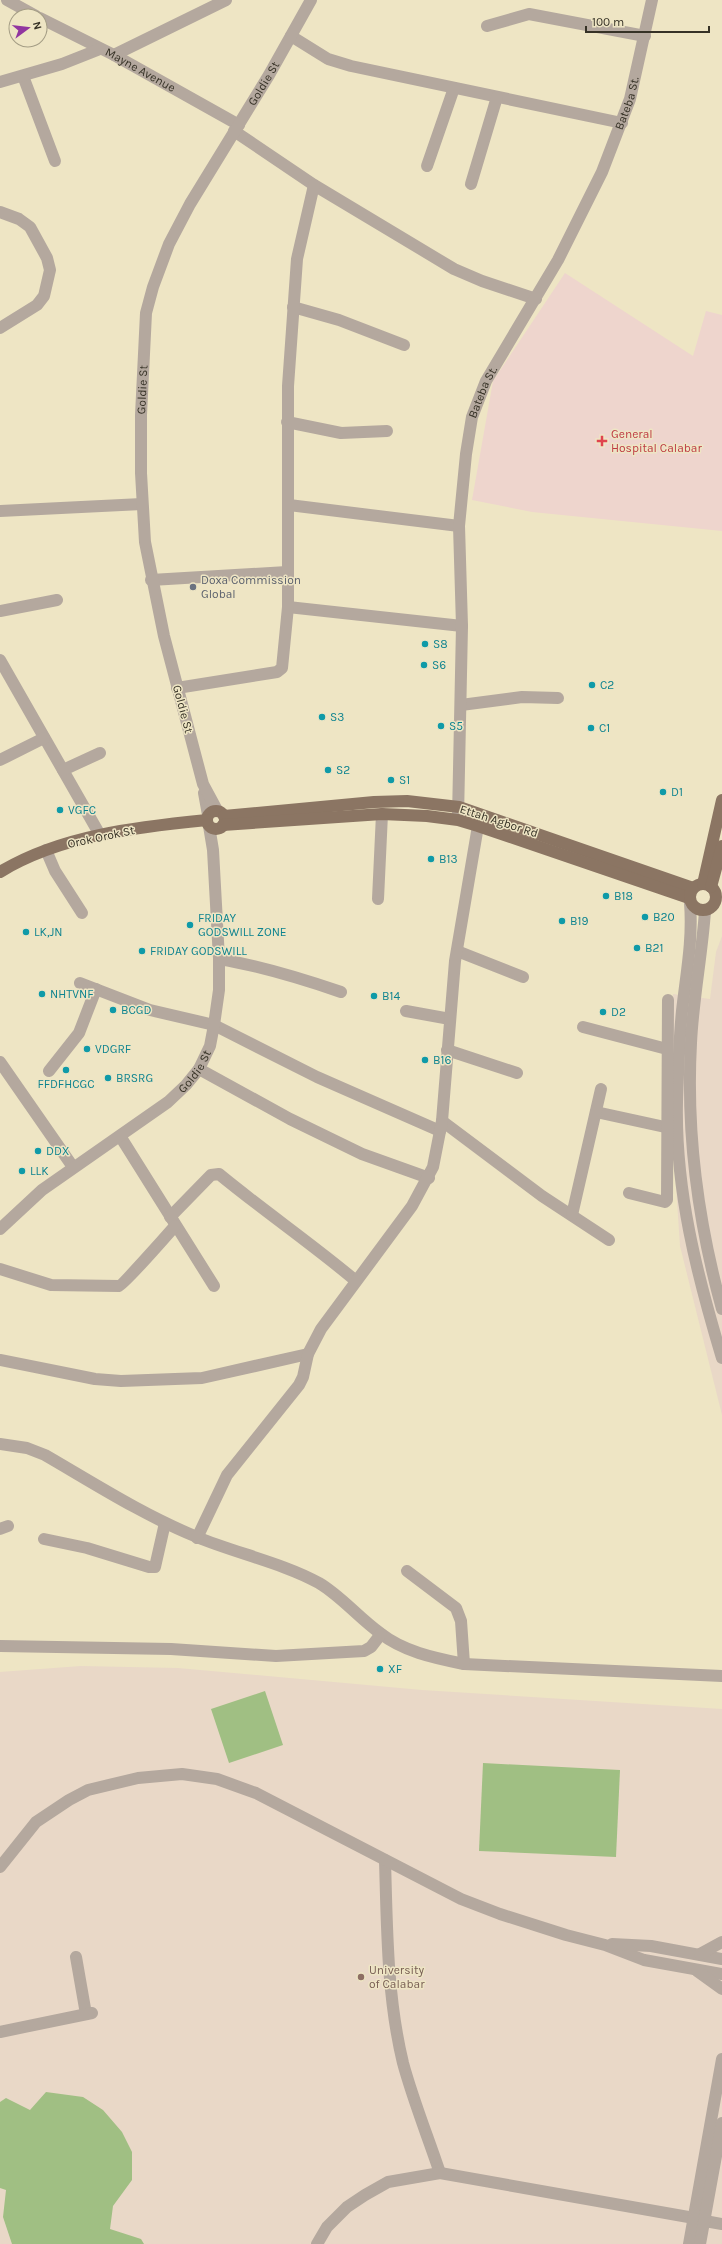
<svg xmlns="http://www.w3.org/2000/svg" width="722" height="2244" font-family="Karla,sans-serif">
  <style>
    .education { fill: #e9d8c7 }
    .medical { fill: #eed5cd }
    .green { fill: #a0bf83 }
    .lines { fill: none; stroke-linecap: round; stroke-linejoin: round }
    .minor { stroke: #b4a89e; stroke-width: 12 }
    .major { stroke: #8b7563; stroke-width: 12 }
    .health-dot { fill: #e0444e; stroke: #eee5c4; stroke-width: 1.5 }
    .worship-dot { fill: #6b7280; stroke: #eee5c4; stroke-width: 1.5 }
    .culture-dot { fill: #0f9aa8; stroke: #eee5c4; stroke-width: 1.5 }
    .education-dot { fill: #8d6e63; stroke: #eee5c4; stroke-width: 1.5 }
    .labels { text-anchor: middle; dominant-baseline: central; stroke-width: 3; stroke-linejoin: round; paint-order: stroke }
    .street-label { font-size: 12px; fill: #363226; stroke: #eee5c4 }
    .health-label { font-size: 12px; fill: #be3a42; stroke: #eee5c4; text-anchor: start }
    .worship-label { font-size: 12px; fill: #5b616d; stroke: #eee5c4; text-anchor: start }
    .culture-label { font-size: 12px; fill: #0d838f; stroke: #eee5c4; text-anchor: start }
    .education-label { font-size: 12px; fill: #785e54; stroke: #eee5c4; text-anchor: start }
  </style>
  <rect width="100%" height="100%" fill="#eee5c4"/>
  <g class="education">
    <polygon points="722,936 722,1415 680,1246 672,1127 673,994 710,999 716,952"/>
    <polygon points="81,1666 178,1668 422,1690 722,1709 722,2244 0,2244 0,1672"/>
  </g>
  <polygon class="medical" points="565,273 693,356 706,311 722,315 722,531 532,512 472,500 493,381"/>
  <g class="green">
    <polygon points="265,1691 283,1745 229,1763 211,1709"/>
    <polygon points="483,1763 620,1770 616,1857 479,1851"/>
    <polygon points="46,2092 83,2097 103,2110 122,2132 132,2152 132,2180 113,2206 110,2229 141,2239 144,2244 12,2244 3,2217 6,2190 0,2188 0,2102 6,2098 30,2110"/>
  </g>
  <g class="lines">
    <g class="minor">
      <polyline points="7,0 36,16"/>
      <path id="s1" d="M40 18 114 55 239 125"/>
      <polyline points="487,26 529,14 645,36"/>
      <polyline points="291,36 328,59 351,66 622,123"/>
      <polyline points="114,55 226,0"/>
      <polyline points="23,76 55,161"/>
      <polyline points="0,82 62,64 100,49"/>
      <polyline points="234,131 314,185 454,269 482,281 536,299"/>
      <polyline points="427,166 454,88"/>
      <polyline points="471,184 497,97"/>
      <polyline points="0,212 19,219 30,227 47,258 50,270 44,296 37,305 0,328"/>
      <polyline points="293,307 339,320 404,345"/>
      <polyline points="287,422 341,433 387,431"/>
      <polyline points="289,505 459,526"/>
      <polyline points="0,511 142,504"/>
      <polyline points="151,580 287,572"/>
      <polyline points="288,607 462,626"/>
      <polyline points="0,611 57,600"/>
      <polyline points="0,660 100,835"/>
      <polyline points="177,688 277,672 282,668 288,607 288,386 297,259 314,185"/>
      <polyline points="461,705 522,697 558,698"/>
      <polyline points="0,760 44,738"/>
      <polyline points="63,770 100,753"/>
      <polyline points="204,793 208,815"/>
      <path id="s2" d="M217 810 203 784 164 636 145 542 141 473V415L146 313 153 287 169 244 190 204 269 75 311 0"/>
      <path id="s3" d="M458 817 462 626 459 526 466 454 472 417 486 381 558 260 602 172 630 99 652 0"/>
      <polyline points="46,850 55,871 82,913"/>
      <polyline points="378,899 382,814"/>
      <path d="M690 903C693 940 686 975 682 1011 679 1041 678 1072 677 1102 675 1190 697 1275 722 1358"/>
      <path d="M705 911C702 955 693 999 691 1043 686 1134 698 1222 722 1309"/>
      <polyline points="457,951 523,977"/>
      <path d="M219 959C261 966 300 978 341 992"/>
      <polyline points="80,983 150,1010 214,1025 317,1077 440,1131"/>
      <polyline points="406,1011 450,1019"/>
      <polyline points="583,1027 667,1049"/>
      <polyline points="447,1050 517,1073"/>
      <polyline points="0,1062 73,1167"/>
      <polyline points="199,1069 290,1119 362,1154 429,1178"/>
      <polyline points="49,1071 79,1033 96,989"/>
      <polyline points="596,1112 665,1127"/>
      <polyline points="442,1121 542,1196 609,1240"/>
      <polyline points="120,1136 214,1286"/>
      <polyline points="629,1193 665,1202 667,1200 668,1000"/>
      <polyline points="572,1215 601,1089"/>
      <path d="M170 1217 211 1175 219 1174C264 1211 312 1244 356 1281"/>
      <path id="s4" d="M0 1229 42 1190 168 1102 186 1085 199 1069 210 1046 214 1025 219 990V959L213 850 209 826"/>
      <path d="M0 1269 51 1285 119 1286C123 1285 168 1234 175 1226"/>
      <polyline points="0,1360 95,1379 121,1381 202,1378 308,1354"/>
      <path d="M0 1444 27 1448 45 1455C95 1484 143 1515 197 1537 235 1553 283 1563 319 1583 341 1596 359 1618 380 1633 404 1652 435 1658 464 1664L722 1676"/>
      <polyline points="0,1529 8,1526"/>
      <polyline points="197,1538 227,1475 299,1385 303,1377 308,1354 321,1329 412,1206 433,1167 442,1121 455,961 478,826"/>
      <polyline points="44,1539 87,1548 149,1567 155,1567 165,1523"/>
      <polyline points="407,1571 456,1608 461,1621 464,1664"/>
      <polyline points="0,1646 171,1649 276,1656 364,1651 371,1647 381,1634"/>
      <path d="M385 1860C387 1928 387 1997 403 2063 413 2100 428 2137 440 2173"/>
      <polyline points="0,1867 36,1822 69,1800 88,1790 138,1778 182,1774 217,1779 256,1793 461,1899 500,1914 566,1935 605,1945 644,1960 722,1974"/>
      <polyline points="612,1944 651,1946 722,1959"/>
      <polyline points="700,1954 722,1942"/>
      <polyline points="76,1957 86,2014"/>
      <polyline points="697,1971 722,1989"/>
      <polyline points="0,2032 92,2013"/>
      <polyline points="705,2221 722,2224"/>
      <polyline points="317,2244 327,2227 347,2207 365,2195 388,2182 440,2173 694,2218"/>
      <polyline points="689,2244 722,2059"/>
      <polyline points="700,2244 722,2123"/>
    </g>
    <g class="major">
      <circle cx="216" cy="820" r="9"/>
      <polyline points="224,816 374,802 407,801 459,807 693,888"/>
      <polyline points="223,825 382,814 427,816 458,820 478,826 689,898"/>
      <path d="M0 872C61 835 137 827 207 820"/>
      <circle cx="703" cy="897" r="13"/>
      <polyline points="703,884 722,800"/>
      <polyline points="711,887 722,846"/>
    </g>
  </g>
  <path class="health-dot" d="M600 435h4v4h4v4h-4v4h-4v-4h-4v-4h4z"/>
  <circle class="worship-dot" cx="193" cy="587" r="4"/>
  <g class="culture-dot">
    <circle cx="425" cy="644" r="4"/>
    <circle cx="424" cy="665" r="4"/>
    <circle cx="592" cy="685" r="4"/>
    <circle cx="322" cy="717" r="4"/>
    <circle cx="441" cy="726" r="4"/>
    <circle cx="591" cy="728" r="4"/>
    <circle cx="328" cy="770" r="4"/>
    <circle cx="391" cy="780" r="4"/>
    <circle cx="663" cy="792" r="4"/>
    <circle cx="60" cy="810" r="4"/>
    <circle cx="431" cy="859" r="4"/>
    <circle cx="606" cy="896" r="4"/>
    <circle cx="645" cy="917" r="4"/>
    <circle cx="562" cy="921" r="4"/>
    <circle cx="190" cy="925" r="4"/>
    <circle cx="26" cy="932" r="4"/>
    <circle cx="637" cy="948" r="4"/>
    <circle cx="142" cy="951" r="4"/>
    <circle cx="42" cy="994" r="4"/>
    <circle cx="374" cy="996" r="4"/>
    <circle cx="113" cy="1010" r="4"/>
    <circle cx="603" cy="1012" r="4"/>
    <circle cx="87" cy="1049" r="4"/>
    <circle cx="425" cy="1060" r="4"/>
    <circle cx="66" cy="1070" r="4"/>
    <circle cx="108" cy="1078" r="4"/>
    <circle cx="38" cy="1151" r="4"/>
    <circle cx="22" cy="1171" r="4"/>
    <circle cx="380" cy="1669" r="4"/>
  </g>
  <circle class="education-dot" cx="361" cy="1977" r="4"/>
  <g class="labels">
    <g class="street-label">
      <text stroke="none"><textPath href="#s1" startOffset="113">Mayne Avenue</textPath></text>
      <text stroke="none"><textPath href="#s2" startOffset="767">Goldie St</textPath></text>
      <text stroke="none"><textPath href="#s3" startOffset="752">Bateba St.</textPath></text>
      <text stroke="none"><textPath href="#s2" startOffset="431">Goldie St</textPath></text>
      <text stroke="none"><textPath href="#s3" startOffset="428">Bateba St.</textPath></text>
      <text transform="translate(183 709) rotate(75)">Goldie St</text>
      <text transform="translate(499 821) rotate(18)">Ettah Agbor Rd</text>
      <text transform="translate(101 837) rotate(-12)">Orok Orok St</text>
      <text stroke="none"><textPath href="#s4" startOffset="252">Goldie St</textPath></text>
    </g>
    <g class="health-label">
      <text x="611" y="434">General<tspan x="611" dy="14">Hospital Calabar</tspan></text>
    </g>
    <g class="worship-label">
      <text x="201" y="580">Doxa Commission<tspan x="201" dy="14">Global</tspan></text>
    </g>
    <g class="culture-label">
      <text x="433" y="644">S8</text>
      <text x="432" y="665">S6</text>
      <text x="600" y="685">C2</text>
      <text x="330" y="717">S3</text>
      <text x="449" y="726">S5</text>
      <text x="599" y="728">C1</text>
      <text x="336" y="770">S2</text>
      <text x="399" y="780">S1</text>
      <text x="671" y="792">D1</text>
      <text x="68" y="810">VGFC</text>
      <text x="439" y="859">B13</text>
      <text x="614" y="896">B18</text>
      <text x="653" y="917">B20</text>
      <text x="198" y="918">FRIDAY<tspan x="198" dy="14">GODSWILL ZONE</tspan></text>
      <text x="570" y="921">B19</text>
      <text x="34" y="932">LK,JN</text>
      <text x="645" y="948">B21</text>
      <text x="150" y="951">FRIDAY GODSWILL</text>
      <text x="50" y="994">NHTVNF</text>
      <text x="382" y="996">B14</text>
      <text x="121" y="1010">BCGD</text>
      <text x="611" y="1012">D2</text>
      <text x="95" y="1049">VDGRF</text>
      <text x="433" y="1060">B16</text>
      <text x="116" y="1078">BRSRG</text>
      <text x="66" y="1084" text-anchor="middle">FFDFHCGC</text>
      <text x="46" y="1151">DDX</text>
      <text x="30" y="1171">LLK</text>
      <text x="388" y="1669">XF</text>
    </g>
    <g class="education-label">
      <text x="369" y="1970">University<tspan x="369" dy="14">of Calabar</tspan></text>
    </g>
  </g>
  <g transform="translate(28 28) rotate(75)"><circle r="19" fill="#eee5c4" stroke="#a49d85"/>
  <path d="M0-3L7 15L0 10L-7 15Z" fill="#9135a0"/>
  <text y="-6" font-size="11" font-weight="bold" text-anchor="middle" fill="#363226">N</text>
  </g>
  <path d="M586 26v6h123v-6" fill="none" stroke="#363226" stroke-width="2"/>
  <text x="592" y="26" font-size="12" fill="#363226" stroke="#eee5c4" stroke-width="3" paint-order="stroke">100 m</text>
</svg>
